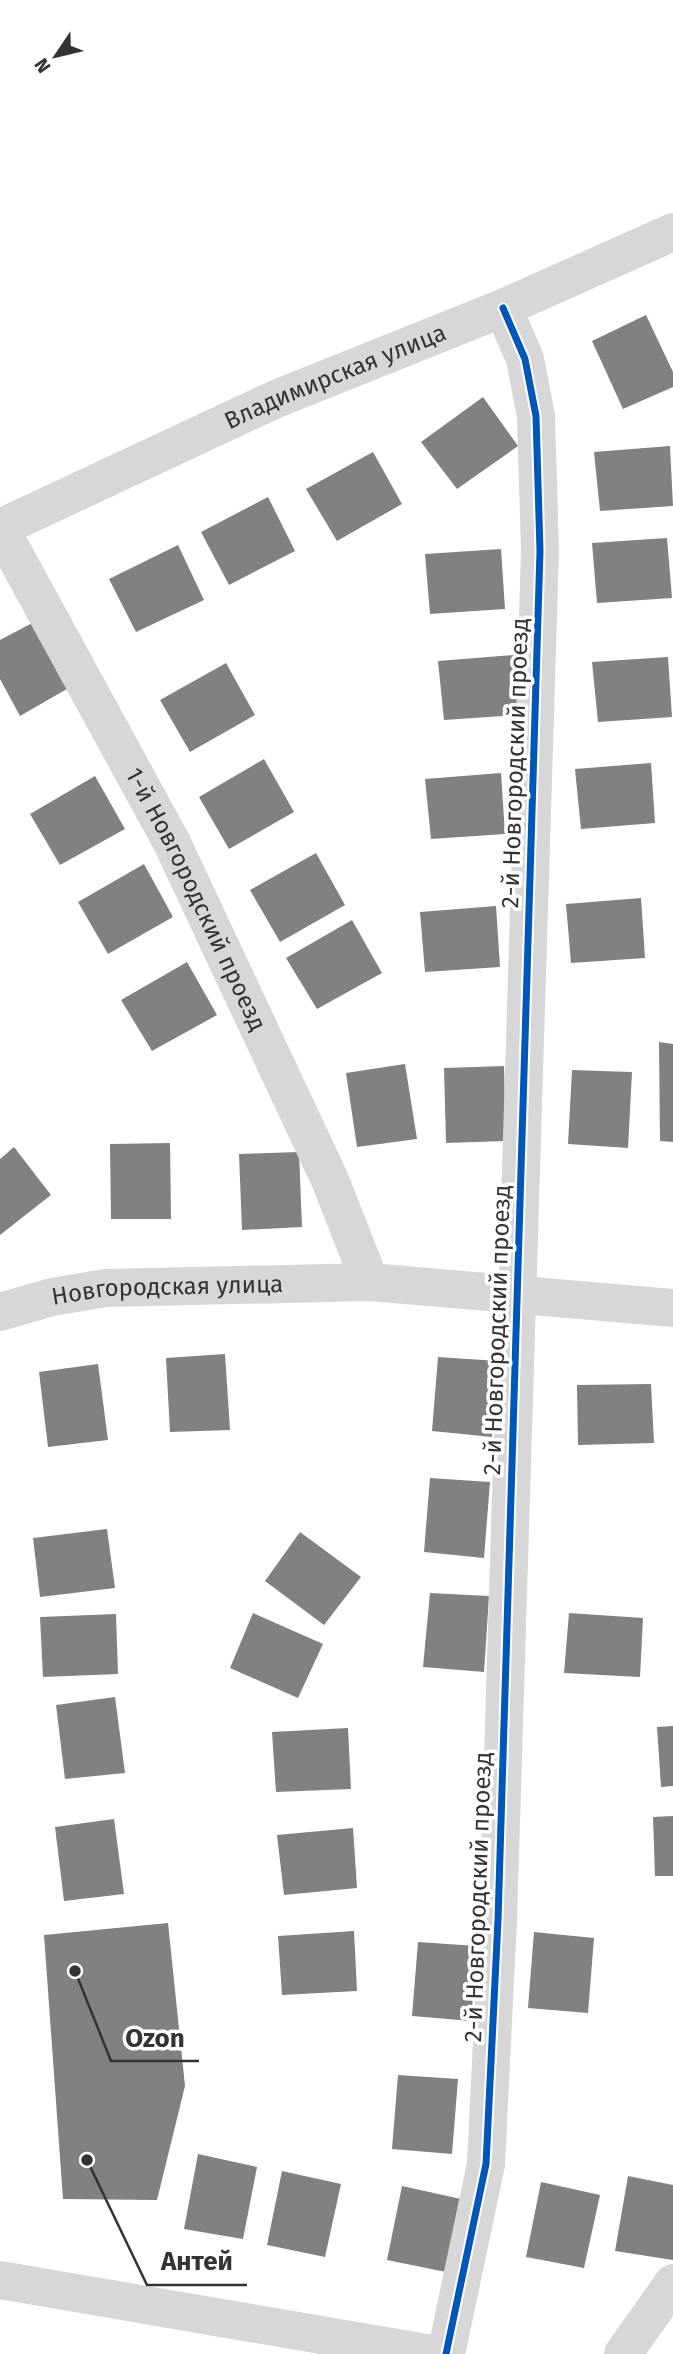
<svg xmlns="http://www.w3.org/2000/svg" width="673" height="2354" font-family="'Fira Sans',sans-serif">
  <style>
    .building { fill: #818181 }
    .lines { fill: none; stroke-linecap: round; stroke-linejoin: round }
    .street { stroke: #d7d7d7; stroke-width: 38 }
    .cycleway-casing { stroke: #fff; stroke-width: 11 }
    .cycleway { stroke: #0057b8; stroke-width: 7 }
    .labels { text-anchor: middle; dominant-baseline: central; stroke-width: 7; stroke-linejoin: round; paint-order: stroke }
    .street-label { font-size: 24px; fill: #333; stroke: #fff }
    .leader { fill: none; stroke: #333; stroke-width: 2.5 }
    .callout-dot { fill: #333; stroke: #fff; stroke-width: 2.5 }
    .callout-label { font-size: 26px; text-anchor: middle; font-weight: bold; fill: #333; stroke: #fff; stroke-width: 7; stroke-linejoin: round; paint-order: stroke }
  </style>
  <rect width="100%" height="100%" fill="#fff"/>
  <g class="building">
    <polygon points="646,315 673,372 673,387 623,409 592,341"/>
    <polygon points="483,397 518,446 457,489 421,442"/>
    <polygon points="670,446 673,506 600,511 594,452"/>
    <polygon points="373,452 402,504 337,541 306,489"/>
    <polygon points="268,497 295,551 229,585 201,532"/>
    <polygon points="667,538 672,598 597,603 592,543"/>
    <polygon points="178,545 204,600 136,632 109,579"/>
    <polygon points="501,549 505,609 430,614 425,554"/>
    <polygon points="36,621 72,686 20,716 0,679 0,640"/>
    <polygon points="514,655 518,715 444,720 438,661"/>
    <polygon points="668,657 672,717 598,722 592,662"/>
    <polygon points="226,663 255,715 190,752 160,700"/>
    <polygon points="264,759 294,812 229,849 199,797"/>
    <polygon points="651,763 655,823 581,829 575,769"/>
    <polygon points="501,773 505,834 431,839 425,779"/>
    <polygon points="95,776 125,829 60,865 30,814"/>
    <polygon points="316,853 345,905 280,942 250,890"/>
    <polygon points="144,864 173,917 108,954 78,902"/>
    <polygon points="641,898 645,958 571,963 566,904"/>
    <polygon points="496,906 500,967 425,972 420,912"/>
    <polygon points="352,920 382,973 317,1009 286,958"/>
    <polygon points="187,962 217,1015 152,1051 121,1000"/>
    <polygon points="659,1042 673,1044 673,1142 660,1141"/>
    <polygon points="405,1064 417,1139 357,1147 346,1073"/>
    <polygon points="504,1066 506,1141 446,1143 444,1068"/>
    <polygon points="572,1070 632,1072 628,1148 568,1144"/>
    <polygon points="170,1143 171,1219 111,1219 110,1144"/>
    <polygon points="14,1147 51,1195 0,1235 0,1159"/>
    <polygon points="299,1152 302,1227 242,1230 239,1154"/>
    <polygon points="225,1354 230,1430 170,1432 166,1358"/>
    <polygon points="438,1357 498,1361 492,1437 432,1431"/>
    <polygon points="98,1364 108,1440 48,1447 39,1372"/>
    <polygon points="651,1384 654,1443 578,1445 577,1385"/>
    <polygon points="430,1478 490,1482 484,1558 424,1552"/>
    <polygon points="107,1529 115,1588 40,1597 33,1538"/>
    <polygon points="300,1532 361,1577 324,1625 265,1581"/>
    <polygon points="430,1593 489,1596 484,1672 423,1667"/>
    <polygon points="253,1613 323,1644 298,1698 230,1668"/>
    <polygon points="569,1613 643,1618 640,1677 564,1673"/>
    <polygon points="116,1614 118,1674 43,1677 40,1617"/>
    <polygon points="115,1697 125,1773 65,1779 56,1705"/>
    <polygon points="673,1726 673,1786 661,1787 657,1727"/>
    <polygon points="348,1728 351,1789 276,1792 272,1732"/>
    <polygon points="673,1816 673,1876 655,1876 653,1817"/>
    <polygon points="114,1819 124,1894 64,1901 55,1827"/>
    <polygon points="353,1828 357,1888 284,1895 277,1835"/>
    <polygon points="168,1923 185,2086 157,2200 63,2199 44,1935"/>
    <polygon points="354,1931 357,1991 282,1995 278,1936"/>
    <polygon points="534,1932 594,1938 588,2013 528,2008"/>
    <polygon points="418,1942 477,1946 471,2021 412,2016"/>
    <polygon points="398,2075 458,2079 452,2154 392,2149"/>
    <polygon points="198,2154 257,2167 243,2239 184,2229"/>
    <polygon points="282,2171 341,2184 325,2257 267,2245"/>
    <polygon points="628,2176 673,2185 673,2260 615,2251"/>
    <polygon points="541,2182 600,2195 584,2268 526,2257"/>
    <polygon points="402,2186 461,2199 446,2272 387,2260"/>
  </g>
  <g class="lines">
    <g class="street">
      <path id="s1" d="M0 528 172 843 330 1180 370 1282"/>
      <path id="s2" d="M0 528 276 399 503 308 673 232"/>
      <path id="s3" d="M0 1312 52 1297 106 1288 370 1282 673 1308"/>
      <polyline points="0,2280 432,2354"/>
      <polyline points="446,2354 486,2164 498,1920 540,551 536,416 525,359 503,308"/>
      <polyline points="623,2354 673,2283"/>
    </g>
    <g class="cycleway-casing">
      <polyline id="cycleway" points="446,2354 486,2164 498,1920 540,551 536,416 525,359 503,308"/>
    </g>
    <use href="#cycleway" class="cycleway"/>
  </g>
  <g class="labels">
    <g class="street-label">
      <text stroke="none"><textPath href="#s2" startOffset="368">Владимирская улица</textPath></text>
      <text transform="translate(515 763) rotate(-88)">2-й Новгородский проезд</text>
      <text stroke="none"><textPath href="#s1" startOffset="420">1-й Новгородский проезд</textPath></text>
      <text stroke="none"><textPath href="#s3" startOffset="170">Новгородская улица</textPath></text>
      <text transform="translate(497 1330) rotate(-88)">2-й Новгородский проезд</text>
      <text transform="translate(478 1897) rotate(-88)">2-й Новгородский проезд</text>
    </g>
  </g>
  <path class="leader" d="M75 1971L111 2061H199M87 2160L147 2285H247"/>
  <g class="callout-dot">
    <circle cx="75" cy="1971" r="7"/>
    <circle cx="87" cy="2160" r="7"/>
  </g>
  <g class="callout-label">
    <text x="155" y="2047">Ozon</text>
    <text x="197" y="2270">Антей</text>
  </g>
  <g transform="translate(56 56) rotate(235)" stroke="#ffffff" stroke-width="5" paint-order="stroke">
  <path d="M0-5L12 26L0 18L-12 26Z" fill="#333333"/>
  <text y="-10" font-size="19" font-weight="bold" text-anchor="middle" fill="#333333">N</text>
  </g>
</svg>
